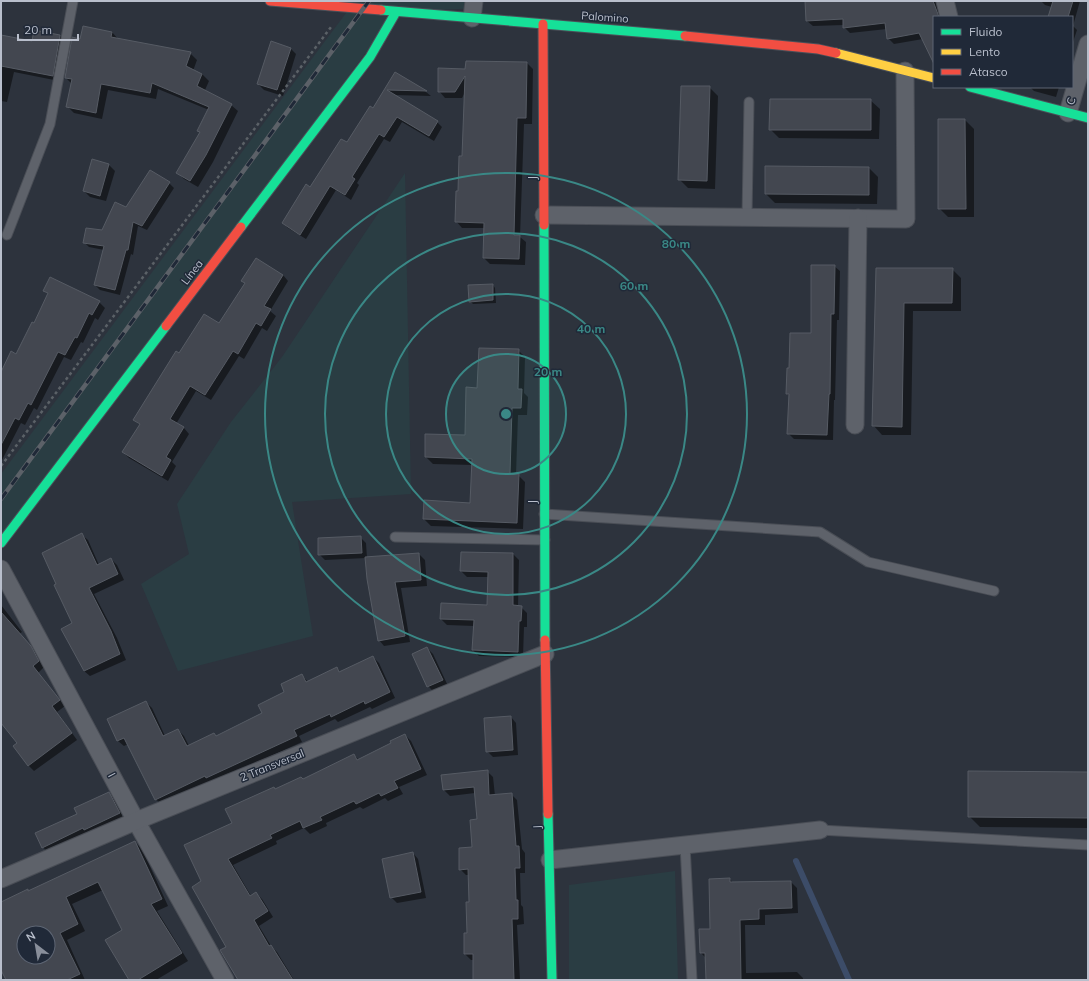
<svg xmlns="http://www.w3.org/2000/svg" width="1089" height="981" font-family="Mulish,sans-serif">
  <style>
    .green { fill: #2a3d43 }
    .shadow { fill: #0007; fill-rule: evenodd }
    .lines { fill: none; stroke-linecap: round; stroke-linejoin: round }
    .stream { stroke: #3c4c68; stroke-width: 6 }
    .building { fill: #434750; stroke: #565b64; fill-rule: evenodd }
    .lane-casing { stroke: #4a4e56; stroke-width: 11 }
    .street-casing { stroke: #4a4e56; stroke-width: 19 }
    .fast-casing { stroke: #4b5059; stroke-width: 11 }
    .slow-casing { stroke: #4b5059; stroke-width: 11 }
    .jam-casing { stroke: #4b5059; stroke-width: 11 }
    .path { stroke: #5b6167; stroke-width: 2.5; stroke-dasharray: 3 3; stroke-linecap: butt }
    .lane { stroke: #5e626a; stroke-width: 9 }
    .street { stroke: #5e626a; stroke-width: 17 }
    .fast { stroke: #16e098; stroke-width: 9 }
    .slow { stroke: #ffcf43; stroke-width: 9 }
    .jam { stroke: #f24e42; stroke-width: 9 }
    .rail-casing { stroke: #5c6168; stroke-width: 4.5 }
    .rail { stroke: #202938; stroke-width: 3; stroke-dasharray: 9; stroke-linecap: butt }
    .ring { fill: none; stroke: #3a8886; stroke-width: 2 }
    .labels { text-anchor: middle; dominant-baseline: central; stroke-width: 3; stroke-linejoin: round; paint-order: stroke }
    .street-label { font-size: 11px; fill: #b9bfcc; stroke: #202938 }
    .centre { fill: #3a8886; stroke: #202938; stroke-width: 2 }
    .ring-label { font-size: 12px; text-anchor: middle; font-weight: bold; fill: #3a8886; stroke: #202938; stroke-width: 3; stroke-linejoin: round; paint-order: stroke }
  </style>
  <rect width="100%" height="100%" fill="#2d333d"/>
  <g class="green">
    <polygon points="355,1 481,1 480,8 396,12 1,545 1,474"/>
    <polygon points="405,173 411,494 292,502 313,636 178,671 141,584 189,554 177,504 231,422 282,357"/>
    <polygon points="675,871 678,980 569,980 569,885"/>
  </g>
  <g class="shadow">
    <polygon points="806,1 935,1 942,17 934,17 934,56 923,39 894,44 888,38 887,29 850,33 844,27 844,25 813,26 807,21"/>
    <polygon points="1041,1 1080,1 1073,26 1077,30 1072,45 1072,17 1049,17 1052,7 1045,5"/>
    <polygon points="34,31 60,36 66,42 59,81 14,72 7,102 1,101 1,36 32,42"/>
    <polygon points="112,32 118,39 190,53 197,60 193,71 202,74 209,81 205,90 231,105 238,111 213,162 198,187 184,179 178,173 201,133 198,131 209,110 158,89 156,99 108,90 102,119 74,113 67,106 72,84 66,78 81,40"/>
    <polygon points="290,48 296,54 283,96 264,90 258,84"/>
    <polygon points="527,63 533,69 532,124 524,124 520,237 526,242 525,265 490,264 484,258 485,228 462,228 456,221 463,157 465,92 462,98 445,98 439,91 466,70"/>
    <polygon points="395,73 426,92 431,96 393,95 437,122 442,127 434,141 402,122 390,142 384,139 357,183 359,185 351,200 336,190 306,239 288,228 283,223 310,188 348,144 373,109"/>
    <polygon points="709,87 718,96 715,189 688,188 679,179"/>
    <polygon points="1030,87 1059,87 1056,97 1034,91"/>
    <polygon points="870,100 880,109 879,139 779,138 770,129"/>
    <polygon points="965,120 974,129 974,217 948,217 939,208"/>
    <polygon points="109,165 115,171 106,201 90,197 84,191"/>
    <polygon points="869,168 878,177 877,204 775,203 766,194"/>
    <polygon points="169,183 174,188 147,230 138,226 133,255 131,254 120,295 100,290 95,285 104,250 89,247 84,242 102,232 126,208"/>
    <polygon points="834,266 840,271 839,320 837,320 835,400 834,400 833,440 794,439 788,433 790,396 787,394 790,369 812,334"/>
    <polygon points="877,269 952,269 961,278 961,311 913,311 911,435 882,435 874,426"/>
    <polygon points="283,275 288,281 270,311 276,316 267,331 262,328 244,359 239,356 211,400 196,391 176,424 184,428 189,434 172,462 176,466 168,481 129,458 123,452 140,425 134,419 179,355"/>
    <polygon points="493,285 495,288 496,303 473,304 470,301"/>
    <polygon points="45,291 99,302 105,308 98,320 95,318 83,343 81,342 71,360 64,357 37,410 34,408 25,425 21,423 1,462 1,375 16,355 34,324 49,295"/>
    <polygon points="518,350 525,357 524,393 528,397 527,415 518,415 516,475 518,475 525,482 523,529 431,526 424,519 471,504 473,465 433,464 426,457 466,436 478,389"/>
    <polygon points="82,535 88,540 99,565 111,559 117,565 124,580 94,594 117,638 126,660 90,676 84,671 73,624"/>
    <polygon points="360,537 366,543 367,558 419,554 425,560 427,586 401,588 410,642 384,646 379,640 366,558 325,560 319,554"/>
    <polygon points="513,554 519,560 518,607 521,607 527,613 527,627 524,627 523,657 479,656 473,650 474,626 447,625 441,619 488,606 489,577 467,577 461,571"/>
    <polygon points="1,605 22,632 19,634 36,653 44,667 38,673 65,706 57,712 77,740 34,771 28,765 18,743 1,721"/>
    <polygon points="427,648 433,654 448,686 434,692 428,686"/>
    <polygon points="373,657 379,663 395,698 372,709 370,707 338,722 335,719 299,736 302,742 161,805 156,799 128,744 124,746 118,741 108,720 146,702 152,708 165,736 178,730 184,736 189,746 214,734 216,736 264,713 302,675 308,682 337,668 341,673"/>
    <polygon points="511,717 516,723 518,755 493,757 487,751"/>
    <polygon points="405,735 411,741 427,775 399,787 403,794 388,801 385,798 363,809 360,807 326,823 327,826 310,834 304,828 276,841 277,844 233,865 251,896 256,893 262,899 273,917 259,926 271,946 277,952 294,980 240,980 203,882 233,823 275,790 303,780 354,755 359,760 392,744"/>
    <polygon points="487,771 493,777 495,796 511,794 517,800 522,849 525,853 525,873 520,873 521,905 523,907 524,924 517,925 520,980 474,980 474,960 471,960 465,954 468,934 470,903 469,875 466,875 460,869 474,848 478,820 475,793 450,796 444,790"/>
    <polygon points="1088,773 1088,828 980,827 969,816"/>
    <polygon points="109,793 113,798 124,818 90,834 88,832 47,852 43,847 78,815"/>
    <path d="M135 842 142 849 168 906 157 911 188 961 156 980H130L123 930 103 890 72 904 85 931 67 940 85 980H7L2 970H1V903L27 890 29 892ZM24 933H48V957H24Z"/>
    <polygon points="413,853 418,859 426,898 397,903 391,897"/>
    <polygon points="730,879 733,883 791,882 797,888 798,913 765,915 765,925 745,925 746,973 797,972 803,978 803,980 707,980 706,958 701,953 711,930"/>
  </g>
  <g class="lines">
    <polyline class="stream" points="796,861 849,980"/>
  </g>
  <g class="building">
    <polygon points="805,1 933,1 939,17 934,17 934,64 919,33 887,39 885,23 843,28 843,19 806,21"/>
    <polygon points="1053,1 1073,1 1068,17 1048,17"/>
    <polygon points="83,26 112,32 111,37 191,52 186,66 202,74 197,86 232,104 206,155 190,181 176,173 200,132 197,131 209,107 152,83 150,93 101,84 96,113 66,107 72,79 65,78 72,37 80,39"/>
    <polygon points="34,30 60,35 53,76 1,66 1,35 32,41"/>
    <polygon points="271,41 291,48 277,90 257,84"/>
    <polygon points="466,61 527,62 526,118 517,118 514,235 520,235 519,259 483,258 484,223 455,222 456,191 458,191 459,156 462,156 465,76 455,92 438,92 438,68 465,69"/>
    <polygon points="395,72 427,91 387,90 438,121 429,136 397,117 384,137 379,134 352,177 355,179 345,195 330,186 300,235 282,223 306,184 310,187 341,139 347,142 370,106 373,108"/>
    <polygon points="681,86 710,86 707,181 678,180"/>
    <polygon points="770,99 871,99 871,130 769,130"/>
    <polygon points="938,119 965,119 966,209 938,209"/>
    <polygon points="92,159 109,164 100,196 83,191"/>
    <polygon points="765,166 869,167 869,195 765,194"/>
    <polygon points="150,170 170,182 142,226 133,222 128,250 126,250 115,290 94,285 104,246 83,243 86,228 102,230 115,202 126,207"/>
    <polygon points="256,258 283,275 264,306 271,309 261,326 256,323 238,354 233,351 205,395 190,386 170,419 184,427 166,457 171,460 162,476 122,452 140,424 133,420 176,351 179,353 204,314 219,323 245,283 241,281"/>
    <polygon points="811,265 835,265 834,314 831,314 830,394 829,394 827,435 787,434 789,394 786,394 787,368 789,368 790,333 811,333"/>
    <polygon points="876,268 953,268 952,303 904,303 902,427 872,426"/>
    <polygon points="50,277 100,301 92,315 89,313 77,338 75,337 65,355 58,352 31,405 28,403 19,420 15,418 1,445 1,372 11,351 16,354 32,322 34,323 48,293 43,291"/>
    <polygon points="493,284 493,300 469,302 468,285"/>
    <polygon points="479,348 519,349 518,389 522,389 521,408 512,408 510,474 519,474 517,523 423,519 424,500 470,503 472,459 425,457 425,434 465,435 466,387 477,388"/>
    <polygon points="82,533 97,565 111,558 118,574 89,588 111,631 120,654 84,671 61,629 72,623 54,585 56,584 42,553"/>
    <polygon points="361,536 362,553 318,555 318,538"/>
    <polygon points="461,552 513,553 513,605 522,606 521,621 519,621 518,652 472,650 474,620 440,619 441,603 487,605 488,572 460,571"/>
    <polygon points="419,553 421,580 395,582 405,636 378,641 367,579 365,557"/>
    <polygon points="1,612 31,646 39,661 33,666 60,700 52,706 72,733 28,766 13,746 17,743 1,723"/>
    <polygon points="427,647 443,680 427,687 412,654"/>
    <polygon points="373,656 390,692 365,704 364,701 331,717 330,714 294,730 297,736 206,778 205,776 155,800 124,738 117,741 107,719 146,701 163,736 178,729 187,746 214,733 216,736 262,713 258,705 284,692 281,684 302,674 306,682 337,667 339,672"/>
    <polygon points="511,716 513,750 486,752 484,718"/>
    <polygon points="405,734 421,769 394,781 398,788 381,796 379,793 356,804 354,801 320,817 322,820 303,828 300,821 270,835 272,838 228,859 250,896 256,892 268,911 254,920 269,946 271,945 293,980 238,980 220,950 226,947 192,887 201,881 184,845 232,823 225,809 274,787 275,789 301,777 303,779 354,754 357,760 391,743 390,741"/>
    <polygon points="488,770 489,795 512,793 516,846 519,846 520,868 515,868 516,900 518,900 518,919 512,919 514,980 473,980 473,954 464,954 464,933 467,933 466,902 469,902 468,869 459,870 459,848 472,847 470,820 477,819 474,787 443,790 441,775"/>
    <polygon points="968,771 1088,772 1088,818 968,817"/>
    <polygon points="109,792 120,813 84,830 83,828 42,848 35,833 77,814 74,808"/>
    <path d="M135 841 162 899 151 904 182 953 138 980H129L105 940 122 930 98 882 66 897 78 924 60 933 80 974 67 980H6L1 970V902L28 889V891ZM24 933H48V957H24Z"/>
    <polygon points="413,852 421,892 390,898 382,859"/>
    <polygon points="730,878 730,882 791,881 792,908 759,909 759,919 740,920 741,980 706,980 705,953 700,953 699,929 710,929 709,879"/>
  </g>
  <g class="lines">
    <g class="lane-casing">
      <g id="lane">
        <polyline points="747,217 749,102"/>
        <polyline points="7,235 50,124 73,1"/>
        <polyline points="544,514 820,532 868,562 994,591"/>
        <polyline points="395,537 545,540"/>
        <polyline points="820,830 1088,845"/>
        <polyline points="685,845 692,980"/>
      </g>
    </g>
    <g class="street-casing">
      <g id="street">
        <polyline points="945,1 949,17"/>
        <polyline points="472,18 474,1"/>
        <polyline points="1068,113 1088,44"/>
        <polyline points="544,215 906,219 905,71"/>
        <polyline points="855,425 858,218"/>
        <polyline points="1,569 136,821 225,980"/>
        <polyline points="550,860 820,830"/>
        <polyline points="1,879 136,821 545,654"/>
      </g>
    </g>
    <g class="fast-casing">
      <g id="fast">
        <polyline points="381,10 685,36"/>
        <polyline points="970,87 1088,118"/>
        <polyline points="544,225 545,640"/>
        <polyline points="241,227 370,57 396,12"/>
        <polyline points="1,543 166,326"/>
        <polyline points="548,814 552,980"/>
      </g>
    </g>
    <g class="slow-casing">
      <polyline id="slow" points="836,53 934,78"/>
    </g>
    <g class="jam-casing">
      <g id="jam">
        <polyline points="270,1 381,10"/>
        <polyline points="543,24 544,225"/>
        <polyline points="685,36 818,49 836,53"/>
        <polyline points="166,326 241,227"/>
        <polyline points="545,640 548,814"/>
      </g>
    </g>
    <polyline class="path" points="1,466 331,27"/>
    <use href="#lane" class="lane"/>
    <use href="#street" class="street"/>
    <use href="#fast" class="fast"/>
    <use href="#slow" class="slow"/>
    <use href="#jam" class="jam"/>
    <g class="rail-casing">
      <polyline id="rail" points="1,499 369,1"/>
    </g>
    <use href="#rail" class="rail"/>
  </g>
  <circle cx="506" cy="414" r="60" fill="#3a8886" fill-opacity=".12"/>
  <g class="ring">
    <circle cx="506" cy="414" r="60"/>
    <circle cx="506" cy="414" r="120"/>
    <circle cx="506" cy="414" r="181"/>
    <circle cx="506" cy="414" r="241"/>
  </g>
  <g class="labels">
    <g class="street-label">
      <text transform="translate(605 17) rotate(4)">Palomino</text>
      <text transform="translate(1071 101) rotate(-74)">C</text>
      <text transform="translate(532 178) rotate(-90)">J</text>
      <text transform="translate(192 272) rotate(-53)">Línea</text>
      <text transform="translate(532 502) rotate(-90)">J</text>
      <text transform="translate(272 765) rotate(-22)">2 Transversal</text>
      <text transform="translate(112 775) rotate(62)">I</text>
      <text transform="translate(537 827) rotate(-92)">J</text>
    </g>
  </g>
  <circle cx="506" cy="414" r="6" class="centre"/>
  <g class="ring-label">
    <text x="676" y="248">80 m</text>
    <text x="634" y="290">60 m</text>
    <text x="591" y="333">40 m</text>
    <text x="548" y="376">20 m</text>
  </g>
  <rect width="1089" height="981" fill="none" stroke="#b9bfcc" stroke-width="4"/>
  <rect x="933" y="16" width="140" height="72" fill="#202938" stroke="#5d6573"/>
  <rect x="941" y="29" width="20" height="6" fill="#16e098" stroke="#5d6573"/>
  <text x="969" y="36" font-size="12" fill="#b9bfcc">Fluido</text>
  <rect x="941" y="49" width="20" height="6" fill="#ffcf43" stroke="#5d6573"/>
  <text x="969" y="56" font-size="12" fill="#b9bfcc">Lento</text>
  <rect x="941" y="69" width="20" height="6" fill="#f24e42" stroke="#5d6573"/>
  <text x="969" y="76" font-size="12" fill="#b9bfcc">Atasco</text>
  <g transform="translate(36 945) rotate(329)"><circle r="19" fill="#202938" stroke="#5d6573"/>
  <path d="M0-3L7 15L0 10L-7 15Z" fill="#888e9a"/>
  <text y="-6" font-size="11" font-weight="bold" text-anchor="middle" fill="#b9bfcc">N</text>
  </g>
  <path d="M18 34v6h60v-6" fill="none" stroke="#b9bfcc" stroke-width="2"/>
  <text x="24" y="34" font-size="12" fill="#b9bfcc" stroke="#202938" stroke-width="3" paint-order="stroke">20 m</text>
</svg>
